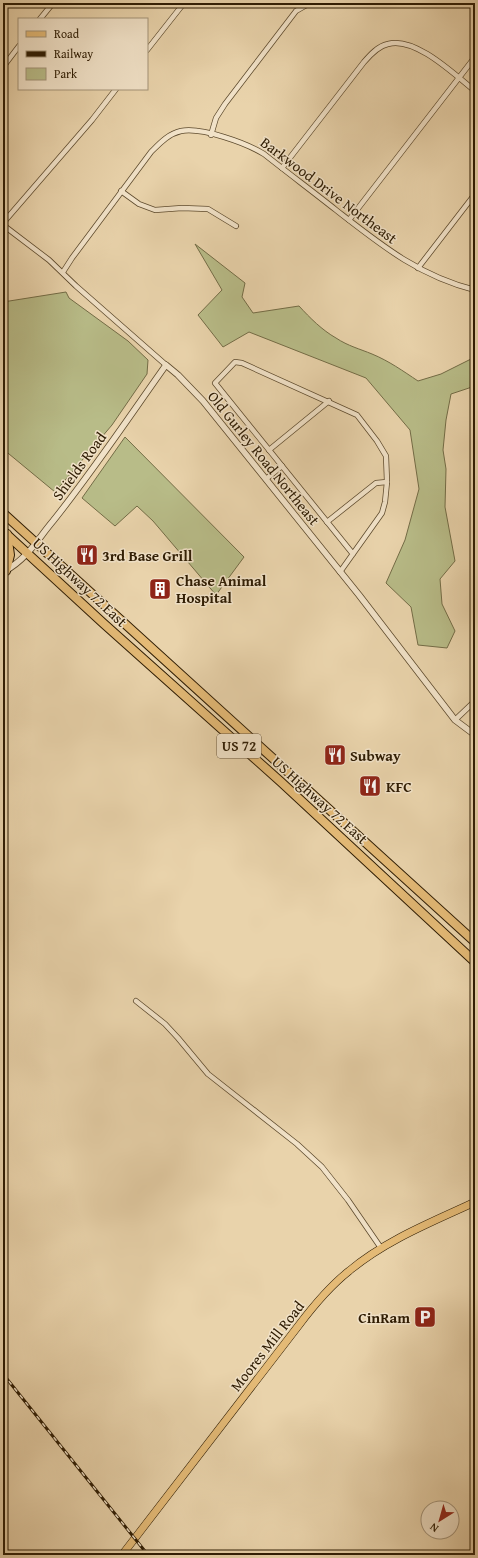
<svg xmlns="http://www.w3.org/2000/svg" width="478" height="1558" font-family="'Gentium Book Plus',serif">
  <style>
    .green { fill: #b8bc88; stroke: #736c46 }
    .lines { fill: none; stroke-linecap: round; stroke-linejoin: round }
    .minor-casing { stroke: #5d4a2d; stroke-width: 6 }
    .tertiary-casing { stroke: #5d4a2d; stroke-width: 7 }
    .primary-casing { stroke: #2e1c03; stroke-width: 8 }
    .trunk-casing { stroke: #2e1c03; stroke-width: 10 }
    .minor { stroke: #f1e2c8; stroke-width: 4.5 }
    .tertiary { stroke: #f1e2c8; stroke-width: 5.5 }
    .primary { stroke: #e4ba76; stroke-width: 7 }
    .trunk { stroke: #e4ba76; stroke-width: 8 }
    .rail-casing { stroke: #2e1c03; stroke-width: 3 }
    .rail { stroke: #f1e2c8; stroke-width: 1.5; stroke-dasharray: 4.5; stroke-linecap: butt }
    .labels { text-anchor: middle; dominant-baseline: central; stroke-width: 3; stroke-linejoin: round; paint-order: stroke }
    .shield { fill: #f1e2c8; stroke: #68573e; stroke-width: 1 }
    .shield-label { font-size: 14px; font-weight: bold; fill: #2e1c03 }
    .street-label { font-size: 15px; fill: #2e1c03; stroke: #f1e2c8 }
    .poi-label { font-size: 15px; font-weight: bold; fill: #2e1c03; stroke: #f1e2c8; text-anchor: start }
  </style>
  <rect width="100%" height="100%" fill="#e9d3ab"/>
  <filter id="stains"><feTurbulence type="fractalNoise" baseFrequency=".005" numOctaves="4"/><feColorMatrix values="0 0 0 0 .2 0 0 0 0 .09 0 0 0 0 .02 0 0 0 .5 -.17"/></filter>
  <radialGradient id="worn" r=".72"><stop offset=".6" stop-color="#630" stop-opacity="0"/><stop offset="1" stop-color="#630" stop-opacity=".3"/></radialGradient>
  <g class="green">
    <path d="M195 244 245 283 242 297 253 313 299 306C310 318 322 330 336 338 348 346 360 349 372 354 389 361 403 371 418 381L441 374 475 357V386L451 394 446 420 443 450 446 469 445 507 455 561 440 579 442 604 455 631 447 648 418 645 411 607 386 583 405 540 419 489 410 430 366 378 249 332 223 347 198 315 222 290Z"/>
    <polygon points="66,292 69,298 128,341 148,360 147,374 112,425 55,492 3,449 3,302"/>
    <polygon points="125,437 244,557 216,595 153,521 137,506 115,526 82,498"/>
  </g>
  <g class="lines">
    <g class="minor-casing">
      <g id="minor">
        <polyline points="40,19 53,3"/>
        <polyline points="147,50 184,3"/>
        <polyline points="3,67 19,46"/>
        <polyline points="211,135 216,118 225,104 296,11 310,3"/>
        <path d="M282 168 364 62C370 55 378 46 388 44 415 36 455 75 475 91"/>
        <polyline points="121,191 139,204 155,210 182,208 208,209 236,226"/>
        <polyline points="349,220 475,57"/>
        <polyline points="3,223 92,120 116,89"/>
        <polyline points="3,225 49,260 76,286 166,365"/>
        <polyline points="418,268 475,194"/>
        <path d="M63 272 72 258 151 152C160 143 168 134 181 131 202 127 246 143 264 154 288 173 312 191 336 210 381 245 419 276 475 290"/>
        <polyline points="269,450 329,401"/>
        <polyline points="266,479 282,466"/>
        <polyline points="327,522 376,483 387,482"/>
        <polyline points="340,572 382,513 385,502 387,482 386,456 377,441 357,415 242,363 235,362 215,383 353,554"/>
        <polyline points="455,720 475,701"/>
        <polyline points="136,1001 165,1024 178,1038 208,1074 297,1144 322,1167 348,1200 381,1248"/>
      </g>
    </g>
    <g class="tertiary-casing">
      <path id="tertiary" d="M5 571C28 558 37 540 53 521 93 471 129 417 166 365L178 375 203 401 359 595 455 720 475 735"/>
    </g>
    <g class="primary-casing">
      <path id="primary" d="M122 1555 299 1325C314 1305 330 1286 349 1271 386 1240 432 1222 475 1202"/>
    </g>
    <g class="trunk-casing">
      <g id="trunk">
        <polyline points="3,513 475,942"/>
        <polyline points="3,531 103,623 281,782 475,962"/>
        <polyline points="6,571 10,555 7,534"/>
      </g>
    </g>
    <use href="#minor" class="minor"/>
    <use href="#tertiary" class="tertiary"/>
    <use href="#primary" class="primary"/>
    <use href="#trunk" class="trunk"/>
    <g class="rail-casing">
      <polyline id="rail" points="3,1374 148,1555"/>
    </g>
    <use href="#rail" class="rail"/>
  </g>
  <defs>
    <g id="restaurant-square" transform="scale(1.15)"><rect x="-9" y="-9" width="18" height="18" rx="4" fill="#8f2418" stroke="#f1e2c8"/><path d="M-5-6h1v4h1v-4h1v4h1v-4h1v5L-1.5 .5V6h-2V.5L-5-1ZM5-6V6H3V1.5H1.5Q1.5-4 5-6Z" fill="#fff"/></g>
    <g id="building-square" transform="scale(1.15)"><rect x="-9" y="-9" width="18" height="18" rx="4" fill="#8f2418" stroke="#f1e2c8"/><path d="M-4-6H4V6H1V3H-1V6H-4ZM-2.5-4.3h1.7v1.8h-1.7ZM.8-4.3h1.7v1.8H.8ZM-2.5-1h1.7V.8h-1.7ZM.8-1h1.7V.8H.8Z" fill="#fff"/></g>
    <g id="parking-square" transform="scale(1.15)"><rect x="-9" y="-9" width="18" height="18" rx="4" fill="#8f2418" stroke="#f1e2c8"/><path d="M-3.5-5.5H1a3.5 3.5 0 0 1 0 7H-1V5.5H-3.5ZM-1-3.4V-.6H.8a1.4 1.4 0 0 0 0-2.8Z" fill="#fff"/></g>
  </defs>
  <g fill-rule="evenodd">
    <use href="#restaurant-square" x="87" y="555"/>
    <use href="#building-square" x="160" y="589"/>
    <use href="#restaurant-square" x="335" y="755"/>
    <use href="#restaurant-square" x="370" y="786"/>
    <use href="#parking-square" x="425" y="1317"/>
  </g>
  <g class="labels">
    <rect class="shield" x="217" y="734" width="44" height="24" rx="3"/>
    <g class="shield-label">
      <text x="239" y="746">US 72</text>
    </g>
    <g class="street-label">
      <text transform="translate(329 190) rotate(37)">Barkwood Drive Northeast</text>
      <text transform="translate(264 458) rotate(51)">Old Gurley Road Northeast</text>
      <text transform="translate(79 466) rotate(-54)">Shields Road</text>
      <text transform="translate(80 582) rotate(43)">US Highway 72 East</text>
      <text transform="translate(320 800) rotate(42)">US Highway 72 East</text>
      <text transform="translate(267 1346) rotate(-52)">Moores Mill Road</text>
    </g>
    <g class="poi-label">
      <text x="102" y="555">3rd Base Grill</text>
      <text x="176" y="580">Chase Animal<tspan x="176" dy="17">Hospital</tspan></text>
      <text x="350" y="755">Subway</text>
      <text x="386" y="786">KFC</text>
      <text x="410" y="1317" text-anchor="end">CinRam</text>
    </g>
  </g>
  <rect width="478" height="1558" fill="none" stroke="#e9d3ab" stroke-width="16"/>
  <rect x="4" y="4" width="470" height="1550" fill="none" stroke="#2e1c03" stroke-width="2"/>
  <rect x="8" y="8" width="462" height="1542" fill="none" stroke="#2e1c03"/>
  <rect x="18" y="18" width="130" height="72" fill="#f1e2c8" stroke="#a39379"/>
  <rect x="26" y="31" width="20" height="6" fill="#e4ba76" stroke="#a39379"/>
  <text x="54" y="38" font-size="12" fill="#2e1c03">Road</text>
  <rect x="26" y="51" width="20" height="6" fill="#2e1c03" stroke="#a39379"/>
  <text x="54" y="58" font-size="12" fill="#2e1c03">Railway</text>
  <rect x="26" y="68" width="20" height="12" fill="#b8bc88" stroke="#a39379"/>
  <text x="54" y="78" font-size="12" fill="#2e1c03">Park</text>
  <g transform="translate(440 1520) rotate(217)"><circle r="19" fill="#f1e2c8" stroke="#a39379"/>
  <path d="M0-3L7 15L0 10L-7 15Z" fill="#8f2418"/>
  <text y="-6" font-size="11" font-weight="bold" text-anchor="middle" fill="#2e1c03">N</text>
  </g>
  <rect width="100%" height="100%" filter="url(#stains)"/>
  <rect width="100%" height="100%" fill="url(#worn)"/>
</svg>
